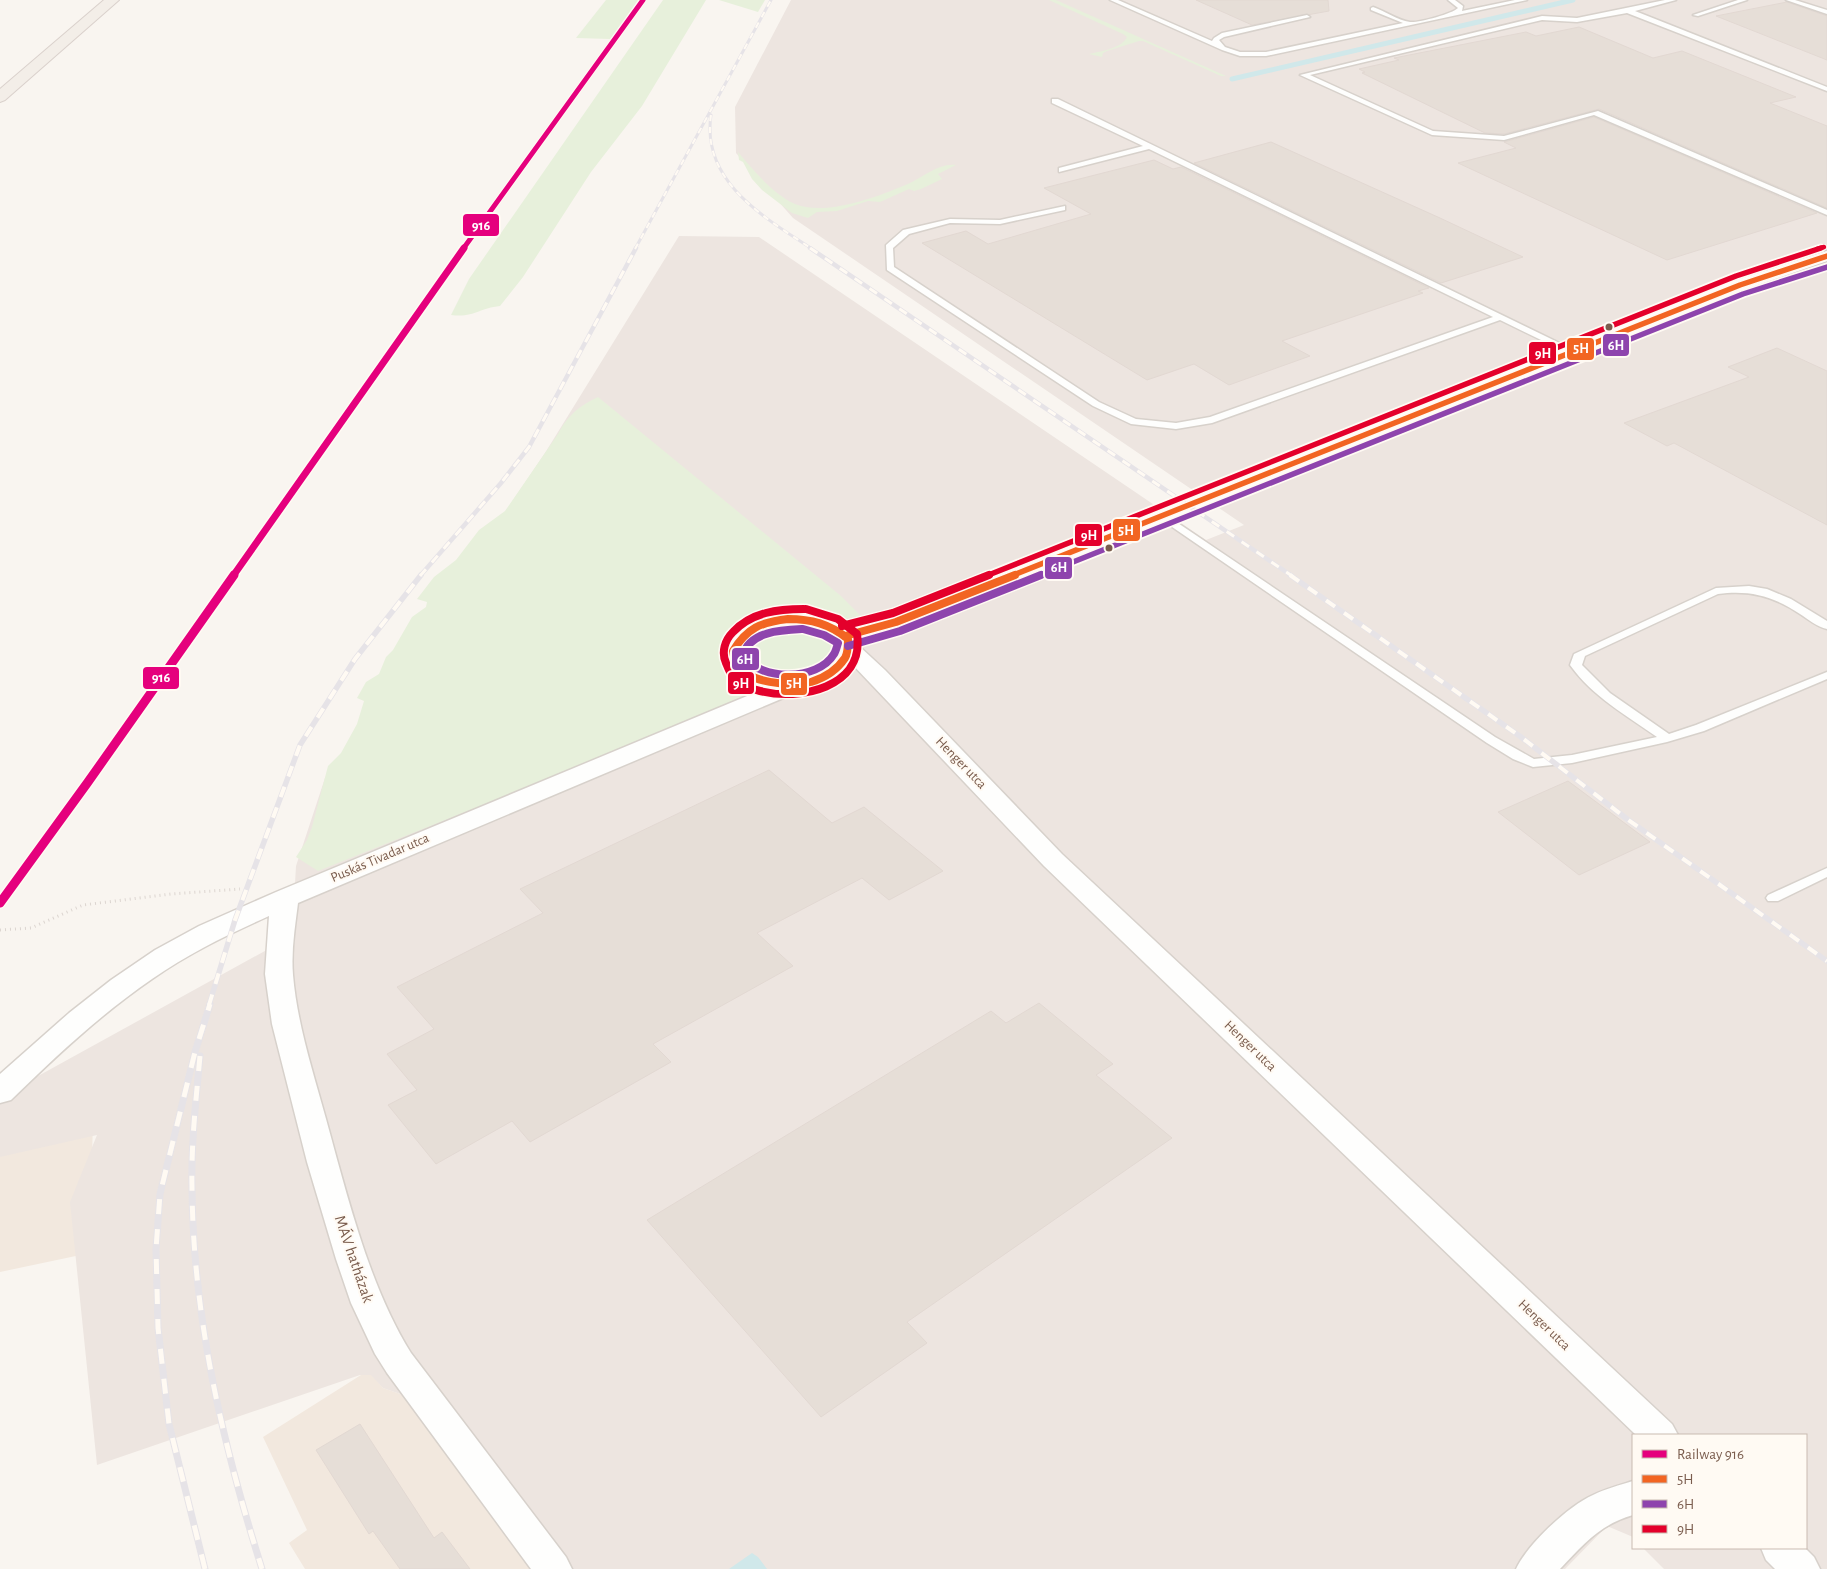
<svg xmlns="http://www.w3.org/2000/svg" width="1827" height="1569" font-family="'Alegreya Sans',sans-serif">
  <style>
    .residential { fill: #f2e8de }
    .industrial { fill: #ede5e0 }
    .green { fill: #e7f0db }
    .water { fill: #d0e8ea }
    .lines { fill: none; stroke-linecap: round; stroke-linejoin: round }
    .stream { stroke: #d0e8ea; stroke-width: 5 }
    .building { fill: #e6ded7; stroke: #e2d8d2 }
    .lane-casing { stroke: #d7d1cb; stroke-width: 3 }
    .street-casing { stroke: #d7d1cb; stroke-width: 3 }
    .primary-casing { stroke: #dad1cc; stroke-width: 2 }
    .path { stroke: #dcd5d0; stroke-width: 3; stroke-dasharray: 1 4; stroke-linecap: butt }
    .lane { fill: #fefefd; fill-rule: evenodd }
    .street { fill: #fefefd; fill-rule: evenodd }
    .primary { fill: #f3eee8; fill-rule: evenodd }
    .rail-far3-casing { stroke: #e6e3e7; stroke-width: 3 }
    .rail-far2-casing { stroke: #e6e3e7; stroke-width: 4.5 }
    .rail-far1-casing { stroke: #e6e3e7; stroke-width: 5.5 }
    .rail-casing { stroke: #e6e3e7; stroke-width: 7 }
    .rail-far3 { stroke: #fffaf3; stroke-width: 2; stroke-dasharray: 6; stroke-linecap: butt }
    .rail-far2 { stroke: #fffaf3; stroke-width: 3; stroke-dasharray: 9; stroke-linecap: butt }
    .rail-far1 { stroke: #fffaf3; stroke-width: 4; stroke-dasharray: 11; stroke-linecap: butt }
    .rail { stroke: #fffaf3; stroke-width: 5; stroke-dasharray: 15; stroke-linecap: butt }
    .bus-1-far1-casing { stroke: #fffaf3; stroke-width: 9 }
    .bus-1-casing { stroke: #fffaf3; stroke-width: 11 }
    .bus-2-far1-casing { stroke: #fffaf3; stroke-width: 9 }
    .bus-2-casing { stroke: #fffaf3; stroke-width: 11 }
    .bus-3-far2-casing { stroke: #fffaf3; stroke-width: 6 }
    .bus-3-far1-casing { stroke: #fffaf3; stroke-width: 9 }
    .bus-3-casing { stroke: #fffaf3; stroke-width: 11 }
    .bus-1-far1 { stroke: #f26522; stroke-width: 5.5 }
    .bus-1 { stroke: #f26522; stroke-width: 8 }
    .bus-2-far1 { stroke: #8e44ad; stroke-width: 5.5 }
    .bus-2 { stroke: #8e44ad; stroke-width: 8 }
    .bus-3-far2 { stroke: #e4002b; stroke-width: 4.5 }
    .bus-3-far1 { stroke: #e4002b; stroke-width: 5.5 }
    .bus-3 { stroke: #e4002b; stroke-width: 8 }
    .rail-1-far2-casing { stroke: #fffaf3; stroke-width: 7 }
    .rail-1-far1-casing { stroke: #fffaf3; stroke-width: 10 }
    .rail-1-casing { stroke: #fffaf3; stroke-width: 12 }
    .rail-1-far2 { stroke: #e5007d; stroke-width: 5 }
    .rail-1-far1 { stroke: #e5007d; stroke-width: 7 }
    .rail-1 { stroke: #e5007d; stroke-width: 9 }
    .bus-dot { fill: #7a5c4d; stroke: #fffaf3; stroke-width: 2 }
    .labels { text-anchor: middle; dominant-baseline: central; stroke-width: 4; stroke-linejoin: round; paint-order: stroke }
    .street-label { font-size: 14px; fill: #7a5c4d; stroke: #fffaf3 }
    .near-street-label { font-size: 16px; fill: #7a5c4d; stroke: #fffaf3 }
    .line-badge { stroke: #fffaf3; stroke-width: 2 }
    .badge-label { font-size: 14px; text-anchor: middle; font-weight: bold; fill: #fff }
  </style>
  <rect width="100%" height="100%" fill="#f9f5f0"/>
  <g class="residential">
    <polygon points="94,1069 90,1253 0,1272 0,1127"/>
    <polygon points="361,1375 372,1375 383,1388 406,1396 533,1569 305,1569 289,1543 307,1530 263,1437"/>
  </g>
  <polygon class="industrial" points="791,0 1827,0 1827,1569 1664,1569 1643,1548 1806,1548 1806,1435 1633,1435 1633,1537 1607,1526 1565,1569 533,1569 406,1396 383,1388 371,1375 360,1375 97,1465 70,1202 97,1135 0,1157 0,1097 292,936 296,866 325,778 545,453 679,236 759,237 1206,540 1244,525 793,218 736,153 735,107"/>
  <g class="green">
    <polygon points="606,0 638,0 610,39 576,38"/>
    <path d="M663 0H706L642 106 591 172 523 277 500 306C479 308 474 318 451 315L469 279Z"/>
    <polygon points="719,0 765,0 758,12"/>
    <path d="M1049 0H1056L1226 76H1221L1143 41H1139L1107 51 1103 53 1102 57 1089 54C1101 51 1121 49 1127 37L1123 34Z"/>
    <path d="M738 152C753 170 773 194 795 204 826 217 880 196 910 183 925 176 939 163 956 165L938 174 942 179 921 189 914 191 909 189 880 202 868 201 837 211 817 212 808 218 792 213 762 190 752 179 743 162 739 160Z"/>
    <path d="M598 397 841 596 861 616 838 620 786 614 723 657 728 669 747 690V695L743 699 662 733 318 871 296 857 307 840 312 827 328 766 341 753 357 724 364 701 357 698 366 682 379 674 386 657 393 650 412 617 426 607 427 602 417 599 434 577 456 560 479 530 505 511 558 434C567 416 580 405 598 397Z"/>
    <path d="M789 627C806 628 823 630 832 647 830 683 753 687 748 651 754 633 772 629 789 627Z"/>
  </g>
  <polygon class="water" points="752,1553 758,1557 767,1569 729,1569"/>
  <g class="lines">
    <polyline class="stream" points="1232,79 1573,0"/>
  </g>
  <g class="building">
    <polygon points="1196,0 1328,0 1329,11 1252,25"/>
    <polygon points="1787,2 1827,16 1827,60 1716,16"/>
    <polygon points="1579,27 1653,58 1682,51 1796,97 1770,103 1827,126 1827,208 1599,109 1504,134 1485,133 1362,73 1365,72 1359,69 1399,60 1394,58 1526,32 1536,36"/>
    <polygon points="1594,117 1817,213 1667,260 1458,163 1516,148 1504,142"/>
    <polygon points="1271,142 1440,218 1523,257 1441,283 1194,163"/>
    <polygon points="1154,160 1173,169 1181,167 1429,288 1418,291 1423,293 1282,341 1310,356 1229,385 1194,364 1147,380 922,243 966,231 988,244 1091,214 1044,188"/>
    <polygon points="1777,348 1827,371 1827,525 1674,443 1667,446 1624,423 1749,377 1728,367"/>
    <polygon points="769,770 832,823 864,807 943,871 889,900 862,878 757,933 793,966 653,1044 671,1062 530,1142 512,1121 436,1164 388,1105 417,1090 387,1054 434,1029 397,987 543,913 520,889"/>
    <polygon points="1568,781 1650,842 1579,875 1498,812"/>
    <polygon points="1039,1003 1113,1064 1096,1075 1172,1138 907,1322 927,1343 821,1417 647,1220 991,1011 1006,1023"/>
    <polygon points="360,1424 434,1538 442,1532 470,1569 400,1569 373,1531 369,1534 316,1450"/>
  </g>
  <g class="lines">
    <g class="lane-casing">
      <g id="lane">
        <path d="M1110 0H1118L1212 41 1214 38 1222 33 1307 15 1310 17 1224 37 1219 40 1225 47 1240 52H1266L1403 23 1371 10V8L1373 7C1385 11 1397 20 1410 22 1418 23 1452 14 1458 8L1448 0H1455L1463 6 1462 11 1515 0H1527L1266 56H1240L1222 50Z"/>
        <polygon points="1665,0 1676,0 1635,11 1827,87 1827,91 1627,13 1577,22 1542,20 1310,75 1433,131 1504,136 1598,111 1827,210 1827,215 1594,115 1504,140 1432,135 1300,75 1542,16 1577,18"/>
        <polygon points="1738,0 1747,0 1698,16 1693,15"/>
        <polygon points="1786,0 1795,0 1827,10 1827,14"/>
        <polygon points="1052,99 1058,99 1578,352 1576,354 1570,354 1500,320 1212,423 1176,429 1131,424 1093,406 887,270 886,245 903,230 950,219 1000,220 1065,206 1065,210 1000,224 950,223 909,234 893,248 894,267 1099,402 1136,419 1176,423 1210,417 1493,317 1149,149 1059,172 1059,168 1143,146 1052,103"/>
        <path d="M1163 513 1495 737 1534 759 1572 755 1657 737C1626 715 1593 697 1570 665L1574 654 1716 588 1749 586 1767 589 1791 599 1827 621V629C1817 627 1808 619 1800 614 1773 596 1750 590 1718 594L1585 656 1582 665 1610 693 1669 734 1696 725 1827 672V679L1704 731 1667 742 1572 763 1533 767 1513 759 1487 743 1159 518 1158 516 1159 514Z"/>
        <polygon points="1827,868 1827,877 1778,901 1768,901 1766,898 1768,895"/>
      </g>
    </g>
    <g class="street-casing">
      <g id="street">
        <path d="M1827 251V261L1746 289 904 627 859 639V646L885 670 1062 854 1672 1424 1678 1435H1636L1044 866 852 664C839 682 821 686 800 691L298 903C295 927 291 951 293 975 297 1023 313 1072 326 1119 347 1195 369 1286 411 1353L566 1557 572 1569H531L387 1373 375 1354 351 1303 336 1259 307 1162 272 1024 265 974 269 916C229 934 189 953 152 979 101 1014 55 1057 11 1100L0 1103V1074L69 1013 111 980 155 950 199 926 276 892 764 689C750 686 737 681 729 669 727 666 724 662 722 659 720 653 723 646 726 641 743 617 775 610 802 612 818 613 836 619 849 628L888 617 1734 281ZM796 625 820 630 837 640C836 645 837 652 835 656 833 662 827 666 821 668 808 676 793 679 777 677 757 675 731 658 753 639 766 628 780 626 796 625Z"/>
        <path d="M1633 1481V1515C1599 1525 1584 1544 1560 1569H1516C1527 1545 1568 1506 1593 1495 1605 1489 1620 1485 1633 1481Z"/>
        <polygon points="1761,1548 1805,1548 1814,1557 1820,1569 1775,1569 1766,1560"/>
      </g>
    </g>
    <g class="primary-casing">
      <polygon id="primary" points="104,0 119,0 5,100 0,102 0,89"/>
    </g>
    <polyline class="path" points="0,930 31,928 83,905 171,894 240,889"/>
    <use href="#lane" class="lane"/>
    <use href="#street" class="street"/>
    <use href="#primary" class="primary"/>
    <g class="rail-far3-casing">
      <g id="rail-far3">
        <path d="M711 115C701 182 764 217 812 249"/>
        <polyline points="635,249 771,0"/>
      </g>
    </g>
    <g class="rail-far2-casing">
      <g id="rail-far2">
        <polyline points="810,248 1292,576"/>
        <polyline points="420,576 501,483 529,447 636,248"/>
      </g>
    </g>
    <g class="rail-far1-casing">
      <g id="rail-far1">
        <polyline points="1290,575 1521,737 1627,819 1827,961"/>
        <polyline points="209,1005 235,920 300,745 355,659 421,575"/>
      </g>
    </g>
    <g class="rail-casing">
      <g id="rail">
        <path d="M200 1056C196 1100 191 1144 192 1188 193 1319 223 1445 262 1569"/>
        <polyline points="205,1569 169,1424 158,1328 156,1249 160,1194 195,1052 210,1004"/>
      </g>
    </g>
    <use href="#rail-far3" class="rail-far3"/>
    <use href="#rail-far2" class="rail-far2"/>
    <use href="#rail-far1" class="rail-far1"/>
    <use href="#rail" class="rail"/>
    <g class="bus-1-far1-casing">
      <polyline id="bus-1-far1" points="1011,576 1740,285 1827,256"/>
    </g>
    <g class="bus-1-casing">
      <g id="bus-1">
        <path d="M788 619C811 619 830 624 848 639 848 645 848 653 845 658 837 670 824 678 811 682 792 687 745 683 736 663 734 660 734 655 733 651 747 628 761 622 788 619Z"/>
        <polyline points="845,636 896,622 1015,575"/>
      </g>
    </g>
    <g class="bus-2-far1-casing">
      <polyline id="bus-2-far1" points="1038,576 1743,294 1827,267"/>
    </g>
    <g class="bus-2-casing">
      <g id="bus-2">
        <path d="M803 629 824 635 838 643C837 646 836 651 834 654 818 681 760 682 743 655 750 631 782 630 803 629Z"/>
        <polyline points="848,646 900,631 1041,575"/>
      </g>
    </g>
    <g class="bus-3-far2-casing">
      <polyline id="bus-3-far2" points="1817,249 1824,247"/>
    </g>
    <g class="bus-3-far1-casing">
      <polyline id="bus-3-far1" points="986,576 1736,276 1821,248"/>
    </g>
    <g class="bus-3-casing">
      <g id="bus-3">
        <path d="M804 609C778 609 752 612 733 632 725 640 721 652 726 663 728 668 731 676 735 680 741 685 752 689 760 691 799 701 865 688 857 634L838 619 806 609"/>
        <polyline points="842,626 893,613 989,575"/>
      </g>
    </g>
    <use href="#bus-1-far1" class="bus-1-far1"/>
    <use href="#bus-1" class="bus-1"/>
    <use href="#bus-2-far1" class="bus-2-far1"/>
    <use href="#bus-2" class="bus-2"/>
    <use href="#bus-3-far2" class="bus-3-far2"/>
    <use href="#bus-3-far1" class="bus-3-far1"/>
    <use href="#bus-3" class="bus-3"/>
    <g class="rail-1-far2-casing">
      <polyline id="rail-1-far2" points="463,249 643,0"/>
    </g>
    <g class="rail-1-far1-casing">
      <polyline id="rail-1-far1" points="233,576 464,248"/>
    </g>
    <g class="rail-1-casing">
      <polyline id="rail-1" points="0,903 88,782 234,575"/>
    </g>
    <use href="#rail-1-far2" class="rail-1-far2"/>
    <use href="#rail-1-far1" class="rail-1-far1"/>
    <use href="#rail-1" class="rail-1"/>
  </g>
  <g class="bus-dot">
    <circle cx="1609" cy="327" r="4.5"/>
    <circle cx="1109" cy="548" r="4.5"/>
  </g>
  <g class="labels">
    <g class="street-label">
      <text transform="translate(961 763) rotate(46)">Henger utca</text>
      <text transform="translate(380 858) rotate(-23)">Puskás Tivadar utca</text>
      <text transform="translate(1250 1046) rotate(44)">Henger utca</text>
      <text transform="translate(1544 1325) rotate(44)">Henger utca</text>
    </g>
    <g class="near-street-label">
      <text transform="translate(354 1259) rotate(71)">MÁV hatházak</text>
    </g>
  </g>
  <g class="line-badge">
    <rect x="462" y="213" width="38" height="24" rx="5" fill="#e5007d"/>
    <rect x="1602" y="333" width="28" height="24" rx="5" fill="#8e44ad"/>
    <rect x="1566" y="337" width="29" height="24" rx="5" fill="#f26522"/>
    <rect x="1528" y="341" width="29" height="24" rx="5" fill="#e4002b"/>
    <rect x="1112" y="518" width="29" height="24" rx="5" fill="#f26522"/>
    <rect x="1074" y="523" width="29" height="24" rx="5" fill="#e4002b"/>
    <rect x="1044" y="556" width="29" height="24" rx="5" fill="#8e44ad"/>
    <rect x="731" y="647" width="29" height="24" rx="5" fill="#8e44ad"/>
    <rect x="142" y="666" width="38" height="24" rx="5" fill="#e5007d"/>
    <rect x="727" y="671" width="28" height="24" rx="5" fill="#e4002b"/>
    <rect x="780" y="672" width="28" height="24" rx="5" fill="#f26522"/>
  </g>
  <g class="badge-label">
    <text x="481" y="230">916</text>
    <text x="1616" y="350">6H</text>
    <text x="1581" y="353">5H</text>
    <text x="1543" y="358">9H</text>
    <text x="1126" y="535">5H</text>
    <text x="1089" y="540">9H</text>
    <text x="1059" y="572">6H</text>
    <text x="745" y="664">6H</text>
    <text x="161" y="682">916</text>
    <text x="741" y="688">9H</text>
    <text x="794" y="688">5H</text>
  </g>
  <rect x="1632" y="1434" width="175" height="115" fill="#fffaf3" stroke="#cabbb1"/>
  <rect x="1642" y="1450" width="25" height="8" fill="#e5007d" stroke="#cabbb1"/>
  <text x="1677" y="1459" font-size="15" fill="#7a5c4d">Railway 916</text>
  <rect x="1642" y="1475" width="25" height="8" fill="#f26522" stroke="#cabbb1"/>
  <text x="1677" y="1484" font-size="15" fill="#7a5c4d">5H</text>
  <rect x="1642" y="1500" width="25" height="8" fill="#8e44ad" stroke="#cabbb1"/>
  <text x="1677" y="1509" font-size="15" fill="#7a5c4d">6H</text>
  <rect x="1642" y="1525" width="25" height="8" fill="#e4002b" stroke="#cabbb1"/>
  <text x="1677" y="1534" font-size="15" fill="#7a5c4d">9H</text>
</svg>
